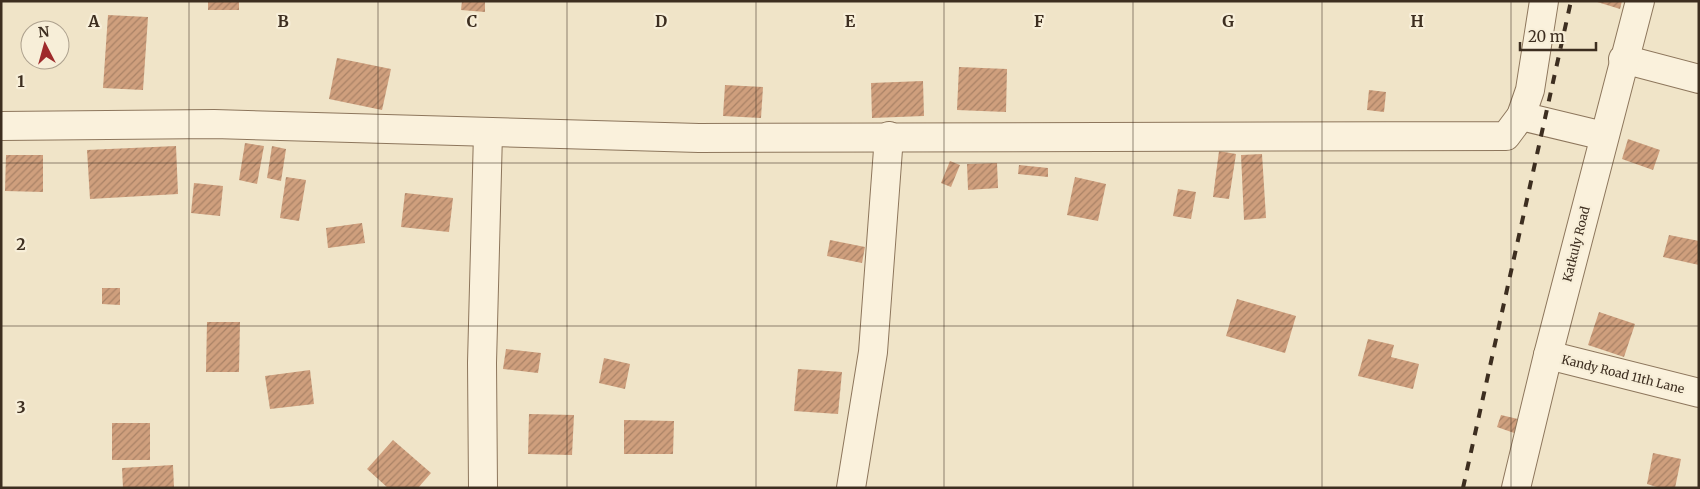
<svg xmlns="http://www.w3.org/2000/svg" width="1700" height="489" font-family="Merriweather,serif">
  <style>
    .building { fill: url(#building-hatch) }
    .lines { fill: none; stroke-linecap: round; stroke-linejoin: round }
    .minor-casing { stroke: #8d765c; stroke-width: 30 }
    .minor { stroke: #faf1dc; stroke-width: 28 }
    .rail { stroke: #3d2e20; stroke-width: 4; stroke-dasharray: 9 9; stroke-linecap: butt }
    .grid { fill: none; stroke: #3d2e20; stroke-width: 1; stroke-opacity: 0.55 }
    .labels { text-anchor: middle; dominant-baseline: central; stroke-width: 4.5; stroke-linejoin: round; paint-order: stroke }
    .street-label { font-size: 12px; fill: #3d2e20; stroke: #f7eed8 }
    .grid-label { font-size: 16px; text-anchor: middle; font-weight: bold; fill: #3d2e20; stroke: #f7eed8; stroke-width: 4.5; stroke-linejoin: round; paint-order: stroke }
  </style>
  <defs>
    <pattern id="building-hatch" width="6" height="6" patternUnits="userSpaceOnUse" patternTransform="scale(1.25)"><rect width="6" height="6" fill="#cf9f7d"/><path d="M-1 1l2-2M0 6l6-6M5 7l2-2" fill="none" stroke="#a98266"/></pattern>
  </defs>
  <rect width="100%" height="100%" fill="#f0e4c8"/>
  <g class="building">
    <rect x="208" y="1" width="31" height="9"/>
    <polygon points="462,1 485,1 485,12 461,10"/>
    <polygon points="1594,1 1622,1 1620,9"/>
    <polygon points="108,15 148,17 143,90 103,88"/>
    <polygon points="337,58 391,69 382,110 329,99"/>
    <polygon points="959,67 1007,69 1006,112 957,110"/>
    <polygon points="923,81 924,116 872,118 871,83"/>
    <polygon points="725,85 763,87 761,118 723,116"/>
    <polygon points="1369,90 1386,92 1384,112 1367,110"/>
    <polygon points="1628,139 1660,150 1653,170 1622,159"/>
    <polygon points="245,143 264,146 257,184 239,180"/>
    <polygon points="176,146 178,194 90,199 87,150"/>
    <polygon points="272,146 286,149 281,181 267,178"/>
    <polygon points="1219,151 1236,154 1229,199 1213,197"/>
    <polygon points="1262,154 1266,218 1244,220 1241,155"/>
    <polygon points="6,155 43,155 43,192 5,191"/>
    <polygon points="950,161 960,165 951,187 941,183"/>
    <polygon points="997,163 998,188 968,190 967,164"/>
    <polygon points="1019,165 1048,168 1048,177 1018,174"/>
    <polygon points="286,177 306,180 299,221 280,218"/>
    <polygon points="1075,177 1106,184 1098,221 1067,215"/>
    <polygon points="194,183 223,186 220,216 191,213"/>
    <polygon points="1178,189 1196,192 1191,219 1173,216"/>
    <polygon points="405,193 453,198 449,232 401,227"/>
    <polygon points="362,223 365,243 328,248 326,228"/>
    <polygon points="1669,235 1699,241 1699,265 1663,257"/>
    <polygon points="830,240 865,247 862,263 827,256"/>
    <polygon points="102,288 120,288 120,305 102,304"/>
    <polygon points="1237,299 1296,316 1285,353 1226,336"/>
    <polygon points="1599,312 1635,324 1624,357 1588,345"/>
    <polygon points="207,322 240,322 239,372 206,372"/>
    <polygon points="1368,339 1394,345 1391,357 1419,364 1413,389 1358,376"/>
    <polygon points="506,349 541,353 538,373 503,369"/>
    <polygon points="604,358 630,364 625,389 599,383"/>
    <polygon points="798,369 842,372 838,414 794,411"/>
    <polygon points="310,370 314,404 270,409 265,376"/>
    <polygon points="529,414 574,415 572,455 528,454"/>
    <polygon points="1501,415 1522,420 1517,434 1497,427"/>
    <polygon points="624,420 674,421 673,454 624,454"/>
    <rect x="112" y="423" width="38" height="37"/>
    <polygon points="393,440 431,473 418,488 388,488 367,469"/>
    <polygon points="1653,453 1681,459 1675,488 1660,488 1647,484"/>
    <polygon points="173,465 174,488 123,488 122,468"/>
  </g>
  <g class="lines">
    <g class="minor-casing">
      <g id="minor">
        <polyline points="1623,59 1699,79"/>
        <polyline points="1521,116 1604,136"/>
        <polyline points="1,126 214,124 699,138 1506,136 1521,116 1530,90 1544,1"/>
        <polyline points="1548,355 1699,393"/>
        <polyline points="483,488 482,363 488,133"/>
        <polyline points="851,488 873,352 889,136"/>
        <polyline points="1516,488 1548,355 1640,1"/>
      </g>
    </g>
    <use href="#minor" class="minor"/>
    <polyline class="rail" points="1463,488 1571,1"/>
  </g>
  <path class="grid" d="M189 1V488M378 1V488M567 1V488M756 1V488M944 1V488M1133 1V488M1322 1V488M1511 1V488M1 163H1699M1 326H1699"/>
  <g class="labels">
    <g class="street-label">
      <text transform="translate(1576 244) rotate(-76)">Katkuly Road</text>
      <text transform="translate(1623 374) rotate(14)">Kandy Road 11th Lane</text>
    </g>
  </g>
  <g class="grid-label">
    <text x="94" y="27">A</text>
    <text x="283" y="27">B</text>
    <text x="472" y="27">C</text>
    <text x="661" y="27">D</text>
    <text x="850" y="27">E</text>
    <text x="1039" y="27">F</text>
    <text x="1228" y="27">G</text>
    <text x="1417" y="27">H</text>
    <text x="21" y="87">1</text>
    <text x="21" y="250">2</text>
    <text x="21" y="413">3</text>
  </g>
  <rect width="1700" height="489" fill="none" stroke="#3d2e20" stroke-width="5"/>
  <g transform="translate(45 45) rotate(354)"><circle r="24" fill="#f7eed8" stroke="#ada18e"/>
  <path d="M0-4L9 19L0 12L-9 19Z" fill="#9e2a2b"/>
  <text y="-8" font-size="14" font-weight="bold" text-anchor="middle" fill="#3d2e20">N</text>
  </g>
  <path d="M1520 42v8h76v-8" fill="none" stroke="#3d2e20" stroke-width="2.5"/>
  <text x="1528" y="42" font-size="15" fill="#3d2e20" stroke="#f7eed8" stroke-width="4" paint-order="stroke">20 m</text>
</svg>
